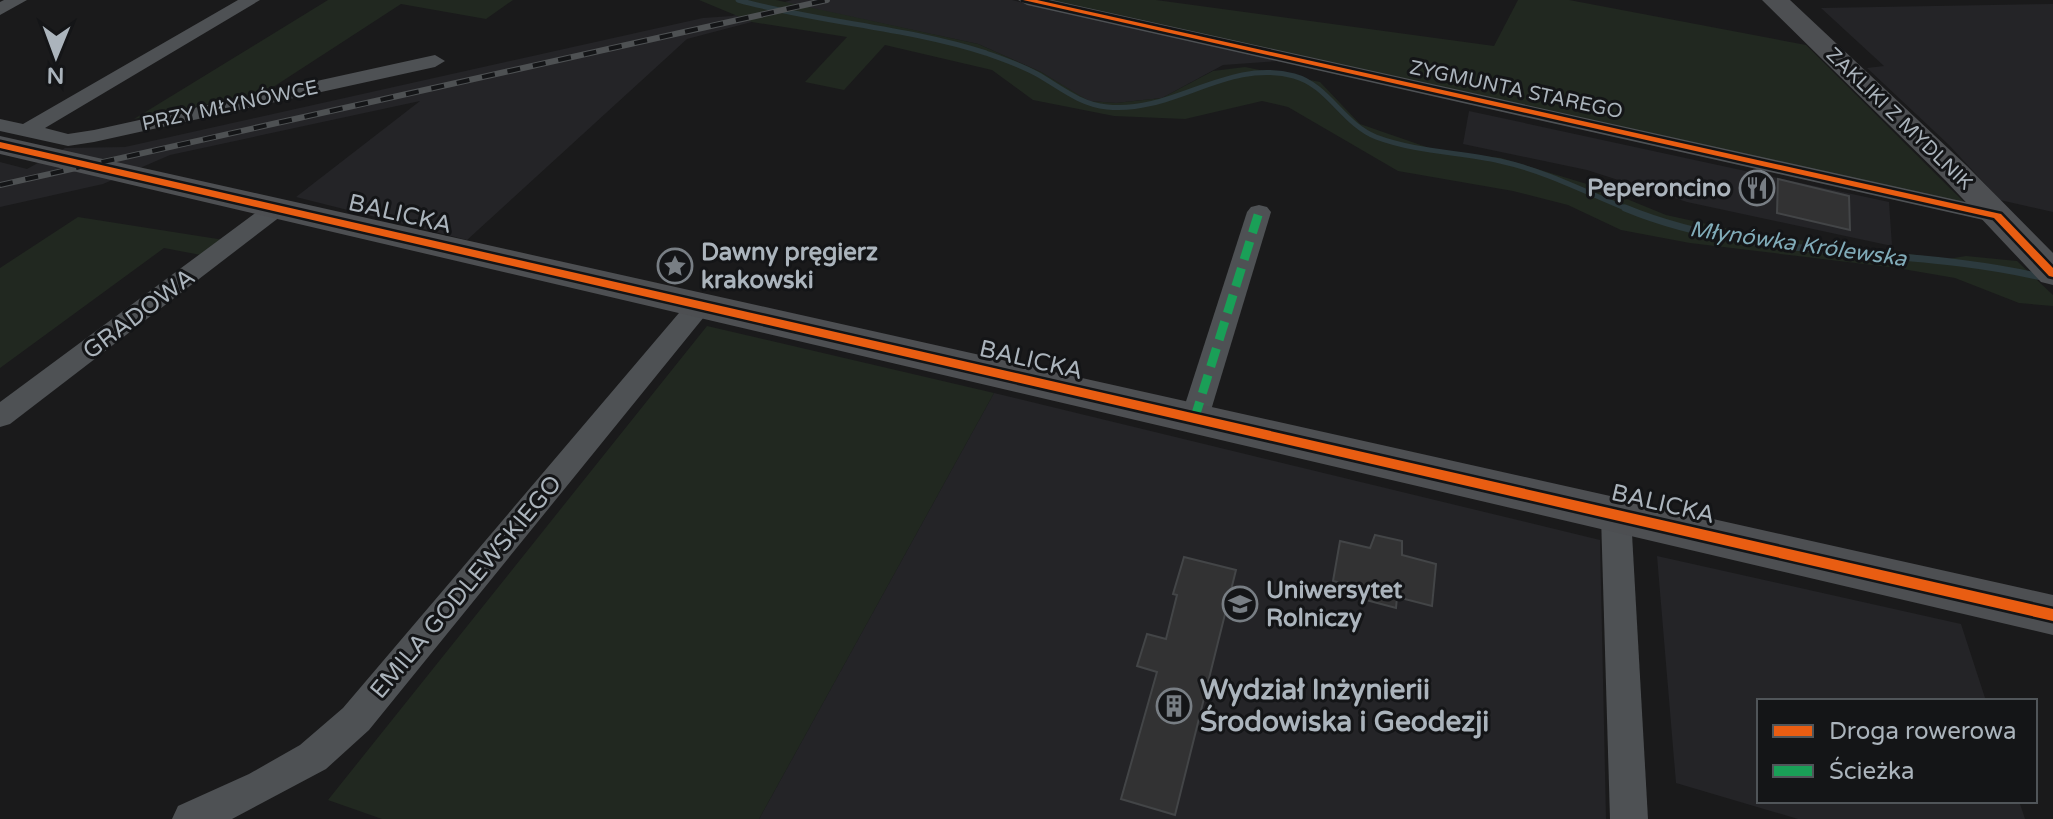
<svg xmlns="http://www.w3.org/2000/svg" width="2053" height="819" font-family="'Varela Round',sans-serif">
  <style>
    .built { fill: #242427 }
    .green { fill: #212820 }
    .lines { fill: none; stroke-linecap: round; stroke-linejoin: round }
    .stream-far1 { stroke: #2c3a3e; stroke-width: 5 }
    .stream { stroke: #2c3a3e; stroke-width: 7 }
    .building { fill: #323233; stroke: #434547; stroke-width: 2 }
    .street { fill: #4e5154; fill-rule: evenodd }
    .secondary { fill: #4d4f52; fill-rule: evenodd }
    .rail-casing { stroke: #4e5153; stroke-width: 6 }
    .rail { stroke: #141517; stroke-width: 4; stroke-dasharray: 13; stroke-linecap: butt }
    .quiet { stroke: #1a9f57; stroke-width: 9; stroke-dasharray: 19 9; stroke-linecap: butt }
    .cycleway-casing { stroke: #141517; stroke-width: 5 }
    .cycleway { fill: #e95d12; fill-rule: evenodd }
    .labels { text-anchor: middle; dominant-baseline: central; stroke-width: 6; stroke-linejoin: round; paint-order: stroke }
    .far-street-label { font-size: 20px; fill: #abb4bc; stroke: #141517 }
    .far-water-label { font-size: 22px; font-style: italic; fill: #81acb9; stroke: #141517 }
    .poi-label { font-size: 24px; font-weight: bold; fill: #abb4bc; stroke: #141517; text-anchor: start }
    .street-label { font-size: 24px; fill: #abb4bc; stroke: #141517 }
    .near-poi-label { font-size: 28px; font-weight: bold; fill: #abb4bc; stroke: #141517; text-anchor: start }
  </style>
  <rect width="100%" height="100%" fill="#1a1a1b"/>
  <g class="built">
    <polygon points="792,0 1012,0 1278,61 1223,65 1162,98 1116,103 1088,101 1041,72 978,44 823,11 763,19 687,39 467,240 296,197 420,101 170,155 103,184 0,207 0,162 27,169 65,148 125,147 703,18 732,16"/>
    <polygon points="2053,4 2053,212 2000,200 1949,145 1867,68 1884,66 1821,8"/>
    <polygon points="1469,111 1889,202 1892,246 1687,202 1587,170 1463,144"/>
    <polygon points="994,393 1600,540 1606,819 759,819"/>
    <polygon points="1657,556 1961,624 1986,701 1759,701 1759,801 2019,801 2025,819 1798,819 1676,783"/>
  </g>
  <g class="green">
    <polygon points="328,0 513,0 486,19 401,4 264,93 134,119"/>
    <polygon points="699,0 776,0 978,44 1041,72 1089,101 1116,103 1162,98 1213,71 1245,67 1320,82 1360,124 1435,150 1501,158 1600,188 1666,215 1753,234 1948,259 1966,256 2017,261 2053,295 2053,306 2019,303 1955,278 1897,268 1690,243 1621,230 1568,205 1513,191 1398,171 1288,107 1262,101 1185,119 1114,116 1033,100 992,70 885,45 844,90 805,82 847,37 752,22"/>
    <polygon points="1050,0 1156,0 1494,46 1518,0 1569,0 1806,45 1966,204"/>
    <polygon points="78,217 224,240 206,256 164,248 0,368 0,268"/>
    <polygon points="707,326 994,393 759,819 382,819 328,800"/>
  </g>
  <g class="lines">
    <path class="stream-far1" d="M738 0C820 23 906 27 986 53 1003 59 1021 65 1037 74 1060 87 1079 104 1107 107 1174 114 1227 58 1294 76 1328 85 1343 124 1376 137 1416 152 1459 152 1500 161 1546 171 1587 193 1630 210"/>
    <path class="stream" d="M1625 208C1760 264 1913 244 2053 280"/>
  </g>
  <g class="building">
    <polygon points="1778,179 1849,196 1850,230 1777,213"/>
    <polygon points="1375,535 1402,541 1402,555 1436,564 1432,606 1397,597 1396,608 1366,600 1367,589 1333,581 1340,541 1370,548"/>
    <polygon points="1184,557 1236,570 1175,815 1121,799 1157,672 1137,666 1147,634 1166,639 1177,595 1173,594"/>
  </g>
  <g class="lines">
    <g class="street">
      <polygon points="4,0 27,0 0,15 0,2"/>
      <polygon points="238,0 260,0 45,128 68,134 94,130 435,55 445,61 435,67 94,142 68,146 0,131 0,119 23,124"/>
      <polygon points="1018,0 1052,0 1997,209 2005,211 2009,216 2005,221 1997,223 1027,5"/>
      <polygon points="277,201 285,203 289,208 285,213 10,424 0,427 0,402 269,203"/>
      <polygon points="1259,205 1267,207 1271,212 1208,420 1204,427 1194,430 1184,427 1180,420 1247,212 1251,207"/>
      <polygon points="699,298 708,300 712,306 708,312 369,730 326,769 232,819 172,819 178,806 249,774 300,745 343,708 690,300"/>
      <polygon points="1616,504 1627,508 1631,516 1648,819 1610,819 1601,516 1605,508"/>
    </g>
    <g class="secondary">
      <polygon points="1762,0 1790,0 1967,166 2053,253 2053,285 2041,282 1945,180"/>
      <polygon points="0,136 2053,595 2053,635 0,154"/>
    </g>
    <g class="rail-casing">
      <polyline id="rail" points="0,185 827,0"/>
    </g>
    <use href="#rail" class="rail"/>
    <polyline class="quiet" points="1194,420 1259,212"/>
    <g class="cycleway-casing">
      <g id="cycleway">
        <polygon points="1023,0 1037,0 2001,214 2053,268 2053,277 2049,276 1994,218"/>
        <polygon points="0,142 2053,609 2053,621 0,148"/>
      </g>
    </g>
    <use href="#cycleway" class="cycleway"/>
  </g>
  <defs>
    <g id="restaurant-ring" transform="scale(1.8)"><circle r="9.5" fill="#141517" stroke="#787e84" stroke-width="1.5"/><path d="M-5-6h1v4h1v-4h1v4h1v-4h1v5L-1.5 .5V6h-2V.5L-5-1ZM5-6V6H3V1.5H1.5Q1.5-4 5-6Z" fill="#787e84"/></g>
    <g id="sight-ring" transform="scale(1.8)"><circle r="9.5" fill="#141517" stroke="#787e84" stroke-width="1.5"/><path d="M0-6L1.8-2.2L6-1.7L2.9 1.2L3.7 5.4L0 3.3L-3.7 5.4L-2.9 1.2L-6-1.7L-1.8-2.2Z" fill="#787e84"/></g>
    <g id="university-ring" transform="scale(1.8)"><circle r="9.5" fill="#141517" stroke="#787e84" stroke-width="1.5"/><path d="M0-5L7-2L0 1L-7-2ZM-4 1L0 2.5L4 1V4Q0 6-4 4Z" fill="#787e84"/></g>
    <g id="building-ring" transform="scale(1.8)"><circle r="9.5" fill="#141517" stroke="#787e84" stroke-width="1.5"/><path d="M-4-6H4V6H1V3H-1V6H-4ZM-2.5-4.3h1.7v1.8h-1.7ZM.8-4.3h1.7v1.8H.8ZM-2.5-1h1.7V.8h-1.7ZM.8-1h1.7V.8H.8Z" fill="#787e84"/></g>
  </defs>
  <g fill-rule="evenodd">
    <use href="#restaurant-ring" x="1757" y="188"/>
    <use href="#sight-ring" x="675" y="266"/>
    <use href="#university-ring" x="1240" y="604"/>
    <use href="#building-ring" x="1174" y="706"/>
  </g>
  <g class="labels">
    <g class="far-street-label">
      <text transform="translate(1516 90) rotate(12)">ZYGMUNTA STAREGO</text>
      <text transform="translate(230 106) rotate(-12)">PRZY MŁYNÓWCE</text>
      <text transform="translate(1899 119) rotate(44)">ZAKLIKI Z MYDLNIK</text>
    </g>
    <g class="far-water-label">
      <text transform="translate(1798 244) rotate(8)">Młynówka Królewska</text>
    </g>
    <g class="poi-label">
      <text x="1731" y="188" text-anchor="end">Peperoncino</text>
      <text x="701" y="252">Dawny pręgierz<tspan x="701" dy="28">krakowski</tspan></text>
      <text x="1266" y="590">Uniwersytet<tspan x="1266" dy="28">Rolniczy</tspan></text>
    </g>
    <g class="street-label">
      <text transform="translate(400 214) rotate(13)">BALICKA</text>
      <text transform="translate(139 314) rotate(-37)">GRADOWA</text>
      <text transform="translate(1031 360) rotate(13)">BALICKA</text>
      <text transform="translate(1663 504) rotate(13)">BALICKA</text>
      <text transform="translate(466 587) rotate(-50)">EMILA GODLEWSKIEGO</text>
    </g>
    <g class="near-poi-label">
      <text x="1200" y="690">Wydział Inżynierii<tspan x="1200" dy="32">Środowiska i Geodezji</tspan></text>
    </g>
  </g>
  <rect x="1757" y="699" width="280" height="104" fill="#141517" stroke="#505559" stroke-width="2"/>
  <rect x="1773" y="725" width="40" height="12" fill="#e95d12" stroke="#505559" stroke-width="2"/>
  <text x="1829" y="739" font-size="24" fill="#abb4bc">Droga rowerowa</text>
  <rect x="1773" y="765" width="40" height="12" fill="#1a9f57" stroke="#505559" stroke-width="2"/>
  <text x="1829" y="779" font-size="24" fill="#abb4bc">Ścieżka</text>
  <g transform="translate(56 56) rotate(181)" stroke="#141517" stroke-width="6" paint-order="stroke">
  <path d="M0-6L14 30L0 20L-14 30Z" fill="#abb4bc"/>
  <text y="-12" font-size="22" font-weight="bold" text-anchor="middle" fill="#abb4bc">N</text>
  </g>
</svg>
